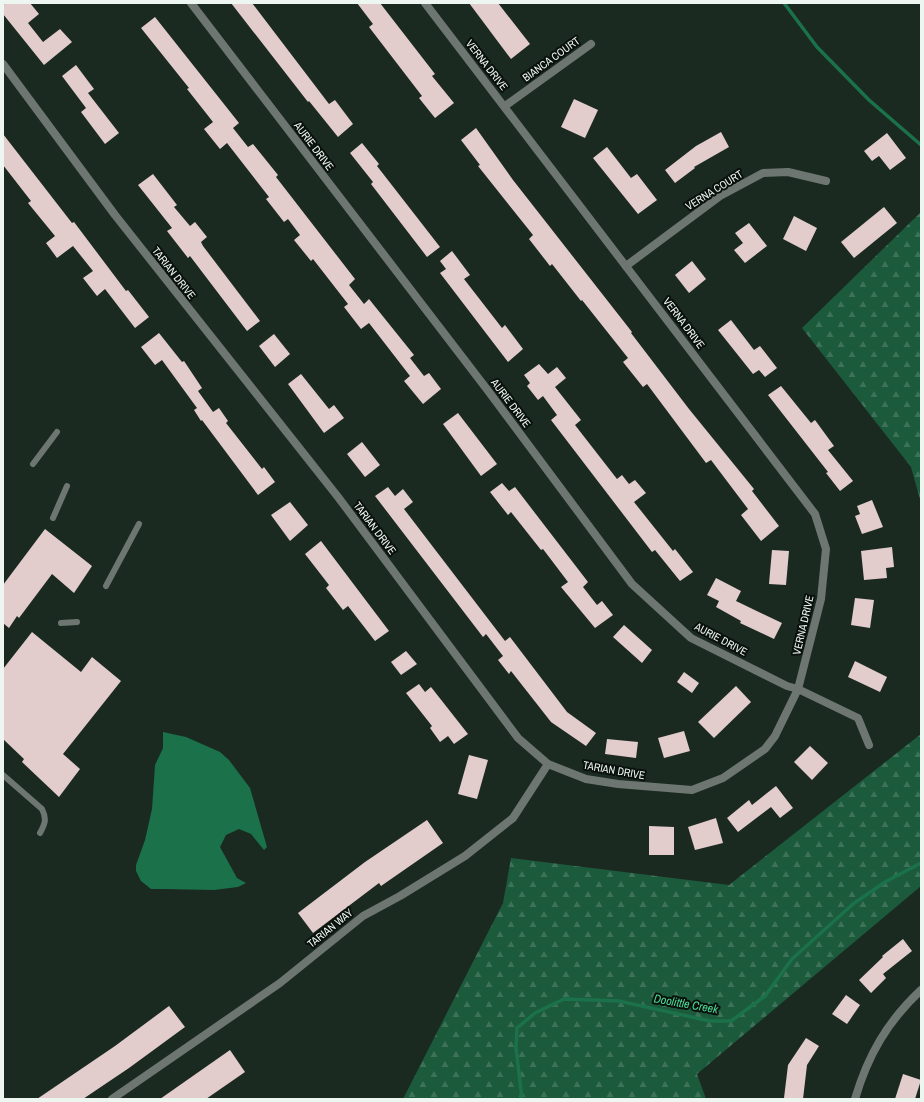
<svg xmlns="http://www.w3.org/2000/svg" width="924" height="1102" font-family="'Archivo Narrow',sans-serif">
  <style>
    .forest { fill: url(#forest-firs) }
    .water { fill: #1a714a }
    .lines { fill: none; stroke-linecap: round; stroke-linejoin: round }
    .stream { stroke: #1a714a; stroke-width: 3.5 }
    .building { fill: #e3cccc }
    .lane { stroke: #6e7671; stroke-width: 6 }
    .street { stroke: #6e7671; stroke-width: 8 }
    .labels { text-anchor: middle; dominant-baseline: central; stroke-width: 4; stroke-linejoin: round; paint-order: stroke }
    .street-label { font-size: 11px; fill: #edf6f0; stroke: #0a110d }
    .water-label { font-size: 12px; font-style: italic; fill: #4cdd97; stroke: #0a110d }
  </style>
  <defs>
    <pattern id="forest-firs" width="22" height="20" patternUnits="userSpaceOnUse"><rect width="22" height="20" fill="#1c5a3c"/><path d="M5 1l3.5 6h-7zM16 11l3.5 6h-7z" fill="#3d7258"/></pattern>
  </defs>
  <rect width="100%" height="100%" fill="#1b2a21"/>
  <g class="forest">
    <polygon points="921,212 921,503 911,467 802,328"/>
    <polygon points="921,734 921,886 697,1074 706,1099 403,1099 503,903 511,858 729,885"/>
  </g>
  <polygon class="water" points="163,732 186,737 220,752 229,760 250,788 267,847 264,850 251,834 239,829 226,835 220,847 237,878 246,883 238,887 214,890 164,889 151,889 141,881 136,871 136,865 145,840 152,809 155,765 163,748"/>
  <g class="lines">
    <g class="stream">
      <polyline points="784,3 817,47 869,100 921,145"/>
      <polyline points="522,1099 516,1048 517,1028 535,1013 564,999 619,1001 710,1021 731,1021 765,996 792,959 853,904 885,882 921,863"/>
    </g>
  </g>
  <g class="building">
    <polygon points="6,3 30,3 39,14 28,23 43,42 60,29 72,42 44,65 3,14 3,5"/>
    <polygon points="231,3 252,3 329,104 335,100 353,124 338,137 309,101 308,102"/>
    <polygon points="357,3 380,3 435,74 432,76 454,103 435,118 419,98 422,96 369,27 373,24"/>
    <polygon points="469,3 498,3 530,44 511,59"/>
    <polygon points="155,17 239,123 233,128 248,147 253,144 278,175 276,177 355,279 349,285 364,304 369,299 414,355 410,358 424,376 429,373 441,389 423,404 404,381 410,376 369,323 361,329 344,307 348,304 313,259 311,261 294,240 300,235 288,219 284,222 266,199 269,197 227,143 220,149 204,129 213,122 187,89 189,88 141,28"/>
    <polygon points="76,65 94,89 88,93 119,133 105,144 81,112 86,108 62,76"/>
    <polygon points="574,99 598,110 585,138 561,127"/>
    <polygon points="476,128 513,180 632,332 631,333 689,409 754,489 752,491 779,526 761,541 741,515 748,509 711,460 706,463 647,384 643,387 623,362 628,358 582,300 581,301 552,264 550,266 529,239 533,235 478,166 480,165 461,140"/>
    <polygon points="721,132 729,147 694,167 695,168 675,183 665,170 696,146"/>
    <polygon points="887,133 906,158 890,170 879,156 872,161 864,151"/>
    <polygon points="3,134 72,223 74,222 126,291 128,290 149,317 135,328 105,289 97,296 83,278 93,271 73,246 57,258 46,243 55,236 28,203 31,201 3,165"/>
    <polygon points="362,143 379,164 377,166 440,247 427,257 371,184 373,182 350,153"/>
    <polygon points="607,147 631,178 637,174 657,200 638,214 593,158"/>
    <polygon points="153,174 177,205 174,207 190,226 195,222 207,237 201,242 203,246 260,321 247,331 190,256 188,258 167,231 172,228 138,185"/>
    <polygon points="884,207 897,223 854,258 841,242"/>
    <polygon points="794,216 817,228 806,251 783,239"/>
    <polygon points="749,223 767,246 745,263 734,250 743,243 735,233"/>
    <polygon points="452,251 470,275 464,279 502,328 505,325 523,349 508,362 440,273 446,269 440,261"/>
    <polygon points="692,261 706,279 689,293 675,275"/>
    <polygon points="731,320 754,350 760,346 777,368 765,377 759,370 753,374 718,330"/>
    <polygon points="159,333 182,362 184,361 202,388 198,391 213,412 219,408 228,421 226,423 262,469 264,467 275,482 258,495 202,420 201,421 194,410 197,408 162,360 155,365 141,347"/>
    <polygon points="274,334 290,354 275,367 259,346"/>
    <polygon points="539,364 548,374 557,367 566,378 555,387 581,420 575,425 617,479 622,475 629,484 635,480 646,493 634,502 673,551 675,549 693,572 680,581 655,550 652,552 551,420 557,415 543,396 538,400 527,386 530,383 524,375"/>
    <polygon points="301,374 329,409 334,405 344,418 324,433 288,384"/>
    <polygon points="781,386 811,423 815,420 834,446 828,450 853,481 840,491 826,473 828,472 768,395"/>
    <polygon points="458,413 497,464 481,476 443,424"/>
    <polygon points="362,442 380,465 365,477 347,454"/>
    <polygon points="502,483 509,491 515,487 588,582 583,587 597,605 602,601 613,615 595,628 561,587 568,582 543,549 541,550 511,512 508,515 490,492"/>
    <polygon points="388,487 395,496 403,489 413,502 404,509 505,641 510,637 567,712 596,733 586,746 551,722 511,671 509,674 498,660 503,656 486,634 483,637 375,496"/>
    <polygon points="872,500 883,527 862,534 855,516 860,514 857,506"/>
    <polygon points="290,502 308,525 290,541 271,515"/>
    <polygon points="45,529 92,566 74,593 52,574 19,618 17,616 9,628 3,623 3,585"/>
    <polygon points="321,541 389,631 375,641 348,606 343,610 326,588 329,585 305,554"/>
    <polygon points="892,547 894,567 886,568 887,578 864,580 861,551"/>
    <polygon points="772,550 789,551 786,585 769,584"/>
    <polygon points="716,578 741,591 736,601 782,623 774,639 740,623 741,621 716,607 719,601 707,595"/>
    <polygon points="855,598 874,600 870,628 851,625"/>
    <polygon points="624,625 652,650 642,663 613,637"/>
    <polygon points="32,632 81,672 92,657 121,681 63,754 80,769 59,797 22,762 24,759 3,739 3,669"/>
    <polygon points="406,651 417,664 401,675 391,662"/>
    <polygon points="855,661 887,677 880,692 848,677"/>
    <polygon points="684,672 699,683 692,693 677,682"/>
    <polygon points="419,684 425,692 431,687 468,734 454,744 448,736 440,742 430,728 432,726 406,693"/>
    <polygon points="736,686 751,702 714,738 698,722"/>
    <polygon points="684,731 690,751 664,758 658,738"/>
    <polygon points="607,739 638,742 636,758 605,754"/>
    <polygon points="810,746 828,763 812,780 794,762"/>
    <polygon points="469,755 488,760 477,799 458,794"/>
    <polygon points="776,786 793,808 780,818 771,807 738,832 727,818 749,800 752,805"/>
    <polygon points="716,818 723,843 695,850 688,827"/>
    <polygon points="427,820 443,843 381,886 379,883 313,933 298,913 365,862"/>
    <polygon points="649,826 674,827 674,855 649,855"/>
    <polygon points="903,939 912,951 883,974 886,978 871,993 859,980 883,957 882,956"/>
    <polygon points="846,995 860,1005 847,1024 832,1014"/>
    <polygon points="169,1006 185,1027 129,1068 83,1099 37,1099 115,1046"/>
    <polygon points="806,1038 819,1046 807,1065 803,1099 784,1098 788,1065"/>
    <polygon points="230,1050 245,1072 206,1099 160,1099"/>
    <polygon points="903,1074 921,1080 915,1099 895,1099"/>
  </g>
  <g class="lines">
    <g class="lane">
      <polyline points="33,464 57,432"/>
      <polyline points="53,518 67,486"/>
      <polyline points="106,586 139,524"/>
      <polyline points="61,623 77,622"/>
      <path d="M3 775 42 809C47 819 45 824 40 833"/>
    </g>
    <g class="street">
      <polyline points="191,3 489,392 632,584 691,638 787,686 798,689 858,718 869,745"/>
      <polyline points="3,64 115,215 338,497 518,738 548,764 586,779 618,784 692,790 723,778 765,749 775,736 798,689 821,599 826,549 815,514 425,3"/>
      <polyline points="505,106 591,44"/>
      <polyline points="626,266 720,196 763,173 788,172 826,181"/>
      <polyline points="112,1099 280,983 363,916 400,896 465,856 513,818 548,764"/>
      <path d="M855 1099C868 1055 887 1022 921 990"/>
    </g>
  </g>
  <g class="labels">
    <g class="street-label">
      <text transform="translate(551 59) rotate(-36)">BIANCA COURT</text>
      <text transform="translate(487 65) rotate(52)">VERNA DRIVE</text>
      <text transform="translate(314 146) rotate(53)">AURIE DRIVE</text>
      <text transform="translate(714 190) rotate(-32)">VERNA COURT</text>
      <text transform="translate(174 273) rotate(52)">TARIAN DRIVE</text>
      <text transform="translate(684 323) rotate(53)">VERNA DRIVE</text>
      <text transform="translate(511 403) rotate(53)">AURIE DRIVE</text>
      <text transform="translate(375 528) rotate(53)">TARIAN DRIVE</text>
      <text transform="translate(803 625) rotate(-77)">VERNA DRIVE</text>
      <text transform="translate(721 639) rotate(28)">AURIE DRIVE</text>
      <text transform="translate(614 770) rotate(10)">TARIAN DRIVE</text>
      <text transform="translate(330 928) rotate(-39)">TARIAN WAY</text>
    </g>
    <g class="water-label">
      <text transform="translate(686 1004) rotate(10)">Doolittle Creek</text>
    </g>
  </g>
  <rect width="924" height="1102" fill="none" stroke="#edf6f0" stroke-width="8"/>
</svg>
